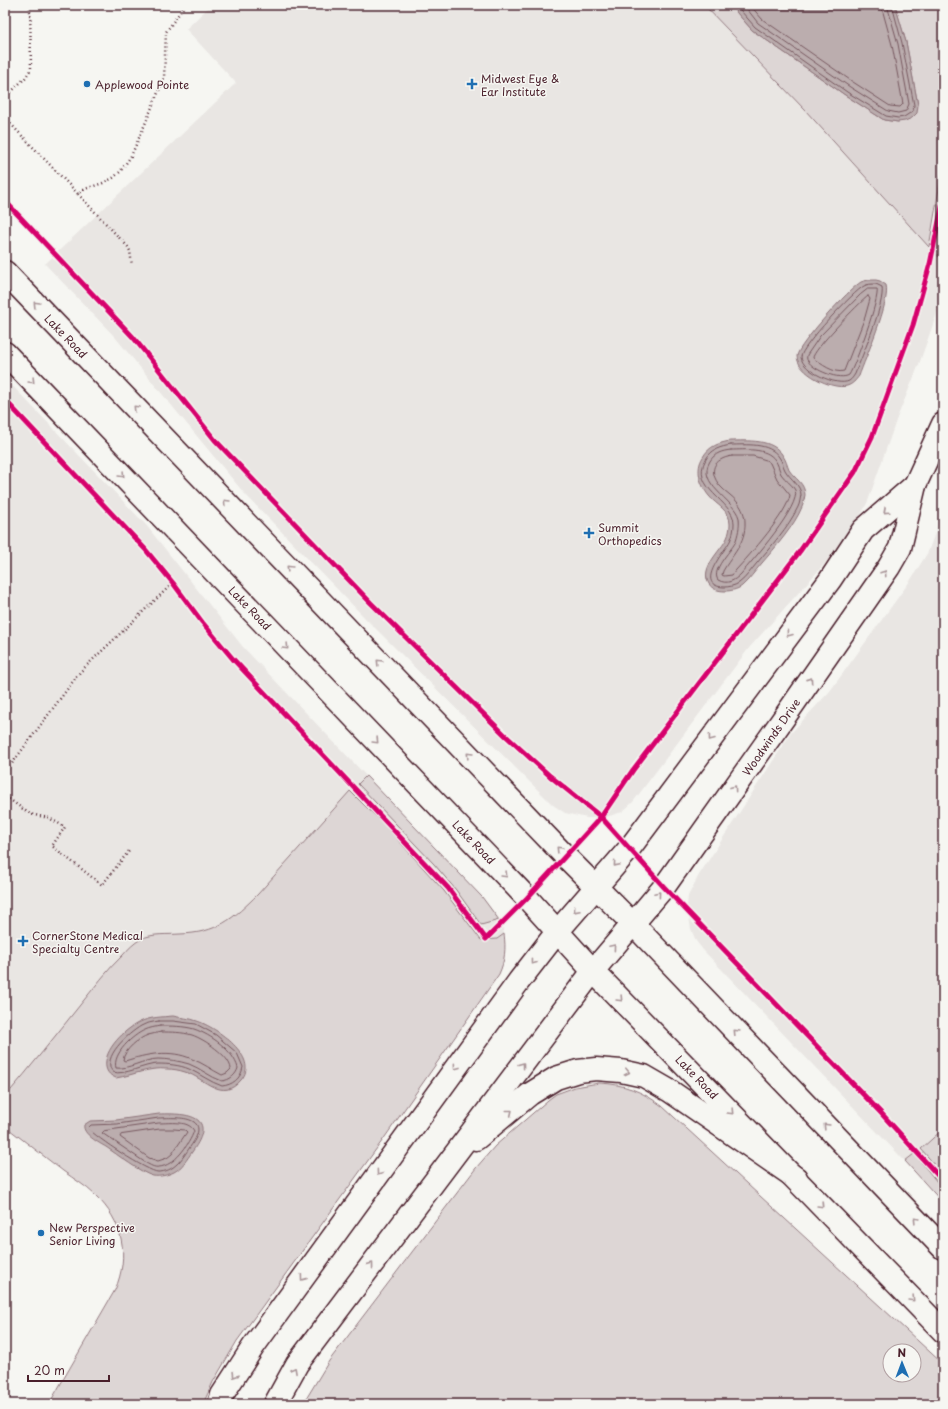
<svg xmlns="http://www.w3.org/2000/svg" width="948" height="1409" font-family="'Playpen Sans',sans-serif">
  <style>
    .built { fill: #e9e6e3 }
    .green { fill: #ddd6d5; stroke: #947a80; fill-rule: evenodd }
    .water { fill: #bbadae; stroke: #8e747a }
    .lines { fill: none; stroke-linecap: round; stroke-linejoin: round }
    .shore { stroke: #77585f; stroke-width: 1 }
    .minor-casing { stroke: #4a1f2b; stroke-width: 25 }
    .major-casing { stroke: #4a1f2b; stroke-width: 25 }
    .highway-casing { stroke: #4a1f2b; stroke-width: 25 }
    .path { stroke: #4a1f2b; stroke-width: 2.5; stroke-dasharray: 1 3; stroke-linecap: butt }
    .minor { stroke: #f6f6f2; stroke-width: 22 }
    .major { stroke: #f6f6f2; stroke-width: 22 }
    .highway { stroke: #f6f6f2; stroke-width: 22 }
    .cycleway-casing { stroke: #f6f6f2; stroke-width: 8 }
    .cycleway { stroke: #d6006c; stroke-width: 5 }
    .oneway { stroke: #a99598 }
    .poi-dot { fill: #1f6fb2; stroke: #f6f6f2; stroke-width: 1.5 }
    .labels { text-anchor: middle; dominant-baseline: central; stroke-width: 3; stroke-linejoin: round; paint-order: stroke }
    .poi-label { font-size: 11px; fill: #4a1f2b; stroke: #f6f6f2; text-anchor: start }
    .street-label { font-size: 11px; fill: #4a1f2b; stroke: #f6f6f2 }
  </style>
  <rect width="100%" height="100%" fill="#f6f6f2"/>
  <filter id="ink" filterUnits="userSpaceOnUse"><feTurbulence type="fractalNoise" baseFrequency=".025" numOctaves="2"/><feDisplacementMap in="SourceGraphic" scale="8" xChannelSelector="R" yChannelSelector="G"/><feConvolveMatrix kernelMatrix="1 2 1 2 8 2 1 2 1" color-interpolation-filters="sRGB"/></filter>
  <g filter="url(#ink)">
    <g class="built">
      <polygon points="211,5 714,5 943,243 943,289 936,316 918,367 897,418 868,501 863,511 836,551 749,648 633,802 622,812 603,818 587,818 565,813 553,805 367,620 244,493 115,337 45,264 236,83 186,29"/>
      <polygon points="5,378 146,525 243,647 482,897 498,917 503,928 505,940 505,953 504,961 499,974 385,1137 268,1299 5,1100"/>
      <polygon points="943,511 943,1203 922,1179 703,950 696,941 691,929 687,906 688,896 699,875 791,733 830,691 910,581 928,552"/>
    </g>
    <g class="green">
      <polygon points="704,5 734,5 737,13 752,30 845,95 884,120 898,122 918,105 906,42 895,5 943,5 943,165 929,247 805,110"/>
      <polygon points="943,233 943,261 938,256"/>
      <polygon points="366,776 482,897 499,920 481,925 456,890 434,864 358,784"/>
      <path d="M350 791 386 827 444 891 481 940 497 939 504 934C506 948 505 961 499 974L385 1137 237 1341 213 1382 203 1404H49L115 1290C130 1255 123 1221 95 1195 86 1186 74 1179 63 1171 44 1156 24 1141 5 1126V1097C31 1067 55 1036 80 1005 94 988 107 970 123 955 128 949 134 943 141 939 153 933 167 935 180 934 217 933 233 919 258 894Z"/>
      <path d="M599 1083C624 1084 642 1091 662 1106L918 1341 943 1364V1404H303L329 1361 476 1168 495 1146 548 1100 556 1094 575 1087ZM890 1351H914V1375H890Z"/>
      <polygon points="943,1129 943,1174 921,1149"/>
      <polygon points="914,1154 943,1189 943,1203 905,1161"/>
    </g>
    <g class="water">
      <polygon points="734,5 895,5 906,42 918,105 917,113 912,118 905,121 898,122 884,120 845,95 752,30 737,13"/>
      <path d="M876 280 880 281 886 285C891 301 865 359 859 376 855 381 853 384 847 386 832 390 797 373 797 356 798 345 850 288 861 282 865 280 871 280 876 280Z"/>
      <path d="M730 441C747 441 773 438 783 456 786 460 787 465 789 470 795 479 805 483 805 495 804 499 804 503 802 507 795 525 775 548 762 563 755 571 749 580 742 586 737 590 730 591 725 591 718 591 712 589 709 584 699 568 721 551 727 538 729 534 730 528 730 524 730 510 716 505 709 496 700 485 695 469 703 457 709 446 719 443 730 441Z"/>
      <path d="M173 1016C181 1018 190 1018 197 1021 216 1027 261 1058 241 1080 222 1103 205 1078 185 1072 179 1070 173 1069 167 1069 149 1067 134 1075 116 1078 111 1076 107 1073 106 1067 103 1050 125 1029 140 1022 150 1017 162 1017 173 1016Z"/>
      <path d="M159 1114C189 1113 218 1116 192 1152 187 1159 182 1168 174 1172 168 1175 160 1177 153 1176 141 1173 118 1155 106 1147 99 1143 82 1134 84 1125L90 1121 116 1120Z"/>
    </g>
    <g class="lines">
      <g class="shore">
        <polyline points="738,5 741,11 755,27 847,92 886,116 898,118 904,117 913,111 914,105 902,43 892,5"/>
        <polyline points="744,5 758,23 850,87 888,111 898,113 906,111 909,104 898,44 887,5"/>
        <polyline points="750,5 762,19 853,82 890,106 900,107 903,104 892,45 881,5"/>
        <path d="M876 284 882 287C885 304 862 356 855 374 853 377 852 379 849 381 837 387 802 371 801 357 801 347 854 291 864 286 867 284 872 284 876 284Z"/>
        <path d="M868 289H877C880 298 855 366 849 375 840 381 813 370 808 361 806 359 807 357 807 355L820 336 860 295Z"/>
        <path d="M868 296 870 299 865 317 844 371C834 374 821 364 813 358 812 351 859 303 868 296Z"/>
        <path d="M731 445C746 445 769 442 779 457 782 461 783 466 785 470 790 479 801 485 801 495 800 499 800 503 798 507 788 528 771 546 757 563 751 570 746 578 739 583 734 586 729 587 724 587 693 586 725 551 730 541 733 535 734 529 734 523 734 501 689 488 706 459 712 449 720 447 731 445Z"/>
        <path d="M731 450C745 450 766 447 775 460 778 464 779 469 781 474 785 480 792 484 795 490 802 505 751 562 741 574 734 581 727 585 718 580 711 570 730 552 735 543 738 535 740 526 739 518 734 499 696 484 710 461 715 453 722 451 731 450Z"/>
        <path d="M732 456H753L766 460 770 463 777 479 790 495C788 512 749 556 736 570L732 575 724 576 722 575 723 571C732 555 746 543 745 522 745 515 742 508 738 503 733 496 725 492 720 486 708 471 713 459 732 456Z"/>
        <path d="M159 1021H173L196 1024 216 1035 237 1053 243 1067C241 1079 232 1085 222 1086 210 1082 200 1074 189 1069 180 1065 168 1064 158 1064 145 1064 124 1076 113 1072 100 1058 129 1033 141 1026 146 1023 153 1022 159 1021Z"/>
        <path d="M160 1026C171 1026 184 1026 194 1029 211 1035 233 1050 238 1068 236 1075 230 1080 222 1081 210 1077 200 1068 189 1064 179 1061 168 1059 158 1059 144 1059 127 1070 116 1068 112 1054 133 1035 145 1030 149 1028 155 1027 160 1026Z"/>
        <path d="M161 1032C171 1032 182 1032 192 1035 204 1039 230 1056 231 1069L227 1073 222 1075C212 1070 203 1063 192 1059 170 1049 147 1054 125 1061L123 1060C124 1050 139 1038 148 1035 152 1034 157 1033 161 1032Z"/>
        <path d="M159 1118C181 1117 213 1116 190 1147 182 1159 174 1172 158 1172 148 1172 95 1137 88 1128L91 1125 117 1124Z"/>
        <path d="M159 1123C170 1123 189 1120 194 1131 189 1145 174 1166 159 1167 154 1168 150 1165 146 1163L102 1133 104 1131Z"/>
        <polygon points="160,1129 174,1129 185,1130 187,1132 172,1154 167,1158 158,1161 149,1158 120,1137 121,1135"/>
      </g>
      <g class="minor-casing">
        <g id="minor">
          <polyline points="557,932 629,849 830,580 863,530 915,485"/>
          <polyline points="593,971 664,887 788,712 889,567 900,548 915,485 943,424"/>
        </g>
      </g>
      <g class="major-casing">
        <g id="major">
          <polyline points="5,272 566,857 633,924 943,1248"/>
          <polyline points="5,353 527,898 593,971 943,1331"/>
        </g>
      </g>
      <g class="highway-casing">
        <g id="highway">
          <polyline points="476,1139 530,1094 556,1078 578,1071 596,1069 621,1071 644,1076 670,1091 796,1178"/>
          <polyline points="219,1404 222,1395 253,1347 519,981 557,932"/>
          <polyline points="275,1404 297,1364 593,971"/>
        </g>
      </g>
      <g class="path">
        <polyline points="5,98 25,78 31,69 30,5"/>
        <polyline points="5,118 78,194 85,189 103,183 113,178 120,172 131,156 146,122 164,78 166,32 185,5"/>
        <polyline points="78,194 128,247 130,251 132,265"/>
        <polyline points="5,773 80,672 173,583"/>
        <polyline points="9,799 30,814 49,818 65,827 52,846 102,885 129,851"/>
      </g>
      <use href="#minor" class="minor"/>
      <use href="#major" class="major"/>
      <use href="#highway" class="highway"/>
      <g class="cycleway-casing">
        <g id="cycleway">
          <polyline points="5,201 133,337 215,440 371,603 506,736 550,776 601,817 664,887 881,1113 943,1181"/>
          <polyline points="5,400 145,549 173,583 202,622 233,659 448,888 486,939 527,898 601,817 633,770 800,551 855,472 872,437 913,325 930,264 943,202"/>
        </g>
      </g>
      <use href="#cycleway" class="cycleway"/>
    </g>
    <defs><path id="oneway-chevron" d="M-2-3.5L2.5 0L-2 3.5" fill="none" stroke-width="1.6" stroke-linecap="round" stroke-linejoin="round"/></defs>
    <g class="oneway">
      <use href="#oneway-chevron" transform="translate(36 304) rotate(-134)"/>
      <use href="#oneway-chevron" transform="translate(32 381) rotate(46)"/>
      <use href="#oneway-chevron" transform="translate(136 408) rotate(-134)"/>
      <use href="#oneway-chevron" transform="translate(122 475) rotate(46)"/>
      <use href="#oneway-chevron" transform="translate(226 502) rotate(-134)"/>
      <use href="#oneway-chevron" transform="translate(886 511) rotate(138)"/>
      <use href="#oneway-chevron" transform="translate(289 568) rotate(-134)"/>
      <use href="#oneway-chevron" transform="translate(884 573) rotate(-56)"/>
      <use href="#oneway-chevron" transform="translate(789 634) rotate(127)"/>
      <use href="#oneway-chevron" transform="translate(286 647) rotate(46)"/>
      <use href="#oneway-chevron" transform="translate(379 662) rotate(-134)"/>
      <use href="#oneway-chevron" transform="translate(810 680) rotate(-55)"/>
      <use href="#oneway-chevron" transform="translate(711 738) rotate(127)"/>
      <use href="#oneway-chevron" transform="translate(376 741) rotate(46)"/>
      <use href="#oneway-chevron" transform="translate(469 755) rotate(-134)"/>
      <use href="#oneway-chevron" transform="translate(734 788) rotate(-54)"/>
      <use href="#oneway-chevron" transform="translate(559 849) rotate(-134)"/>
      <use href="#oneway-chevron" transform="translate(616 864) rotate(131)"/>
      <use href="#oneway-chevron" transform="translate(505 875) rotate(46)"/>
      <use href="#oneway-chevron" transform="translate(658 894) rotate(-50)"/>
      <use href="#oneway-chevron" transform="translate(576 910) rotate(131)"/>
      <use href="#oneway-chevron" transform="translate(613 947) rotate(-50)"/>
      <use href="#oneway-chevron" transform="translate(533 962) rotate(127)"/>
      <use href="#oneway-chevron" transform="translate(620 999) rotate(46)"/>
      <use href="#oneway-chevron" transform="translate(736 1032) rotate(-134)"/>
      <use href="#oneway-chevron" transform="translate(522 1065) rotate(-53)"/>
      <use href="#oneway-chevron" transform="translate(456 1067) rotate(126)"/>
      <use href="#oneway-chevron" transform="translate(627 1072) rotate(13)"/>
      <use href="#oneway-chevron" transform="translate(510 1112) rotate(-39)"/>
      <use href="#oneway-chevron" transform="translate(731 1112) rotate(46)"/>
      <use href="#oneway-chevron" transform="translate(826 1126) rotate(-134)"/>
      <use href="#oneway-chevron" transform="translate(379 1173) rotate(126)"/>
      <use href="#oneway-chevron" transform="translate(821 1205) rotate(46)"/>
      <use href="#oneway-chevron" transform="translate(916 1220) rotate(-134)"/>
      <use href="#oneway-chevron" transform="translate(371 1265) rotate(-53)"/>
      <use href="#oneway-chevron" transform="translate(303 1278) rotate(126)"/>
      <use href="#oneway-chevron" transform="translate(912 1299) rotate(46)"/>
      <use href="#oneway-chevron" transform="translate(294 1370) rotate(-61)"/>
      <use href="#oneway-chevron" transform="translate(235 1375) rotate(122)"/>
    </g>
  </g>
  <g class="poi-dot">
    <circle cx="87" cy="84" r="4"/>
    <path d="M470 78h4v4h4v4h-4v4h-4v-4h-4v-4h4z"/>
    <path d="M587 527h4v4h4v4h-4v4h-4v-4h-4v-4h4z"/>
    <path d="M21 935h4v4h4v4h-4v4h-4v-4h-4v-4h4z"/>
    <circle cx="41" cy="1233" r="4"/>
  </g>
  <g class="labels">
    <g class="poi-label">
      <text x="481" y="78">Midwest Eye &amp;<tspan x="481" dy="13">Ear Institute</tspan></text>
      <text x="95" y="84">Applewood Pointe</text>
      <text x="598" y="527">Summit<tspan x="598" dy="13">Orthopedics</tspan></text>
      <text x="32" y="935">CornerStone Medical<tspan x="32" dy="13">Specialty Centre</tspan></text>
      <text x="49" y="1227">New Perspective<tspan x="49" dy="13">Senior Living</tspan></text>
    </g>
    <g class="street-label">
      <text transform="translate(66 336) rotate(46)">Lake Road</text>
      <text transform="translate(250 608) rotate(46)">Lake Road</text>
      <text transform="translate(771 737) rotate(-55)">Woodwinds Drive</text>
      <text transform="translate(474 842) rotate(46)">Lake Road</text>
      <text transform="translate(697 1077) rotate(46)">Lake Road</text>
    </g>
  </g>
  <rect width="948" height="1409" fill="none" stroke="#f6f6f2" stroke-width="20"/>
  <rect x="10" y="10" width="928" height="1389" fill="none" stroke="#4a1f2b" stroke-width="1.5" filter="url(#ink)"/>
  <g transform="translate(902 1363) rotate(359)"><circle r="19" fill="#f6f6f2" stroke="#b1a0a2"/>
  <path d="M0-3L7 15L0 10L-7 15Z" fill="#1f6fb2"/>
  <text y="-6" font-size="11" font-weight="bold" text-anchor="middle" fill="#4a1f2b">N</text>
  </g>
  <path d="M28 1375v6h81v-6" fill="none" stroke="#4a1f2b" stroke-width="2"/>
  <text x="34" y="1375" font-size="12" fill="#4a1f2b" stroke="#f6f6f2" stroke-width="3" paint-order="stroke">20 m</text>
</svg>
